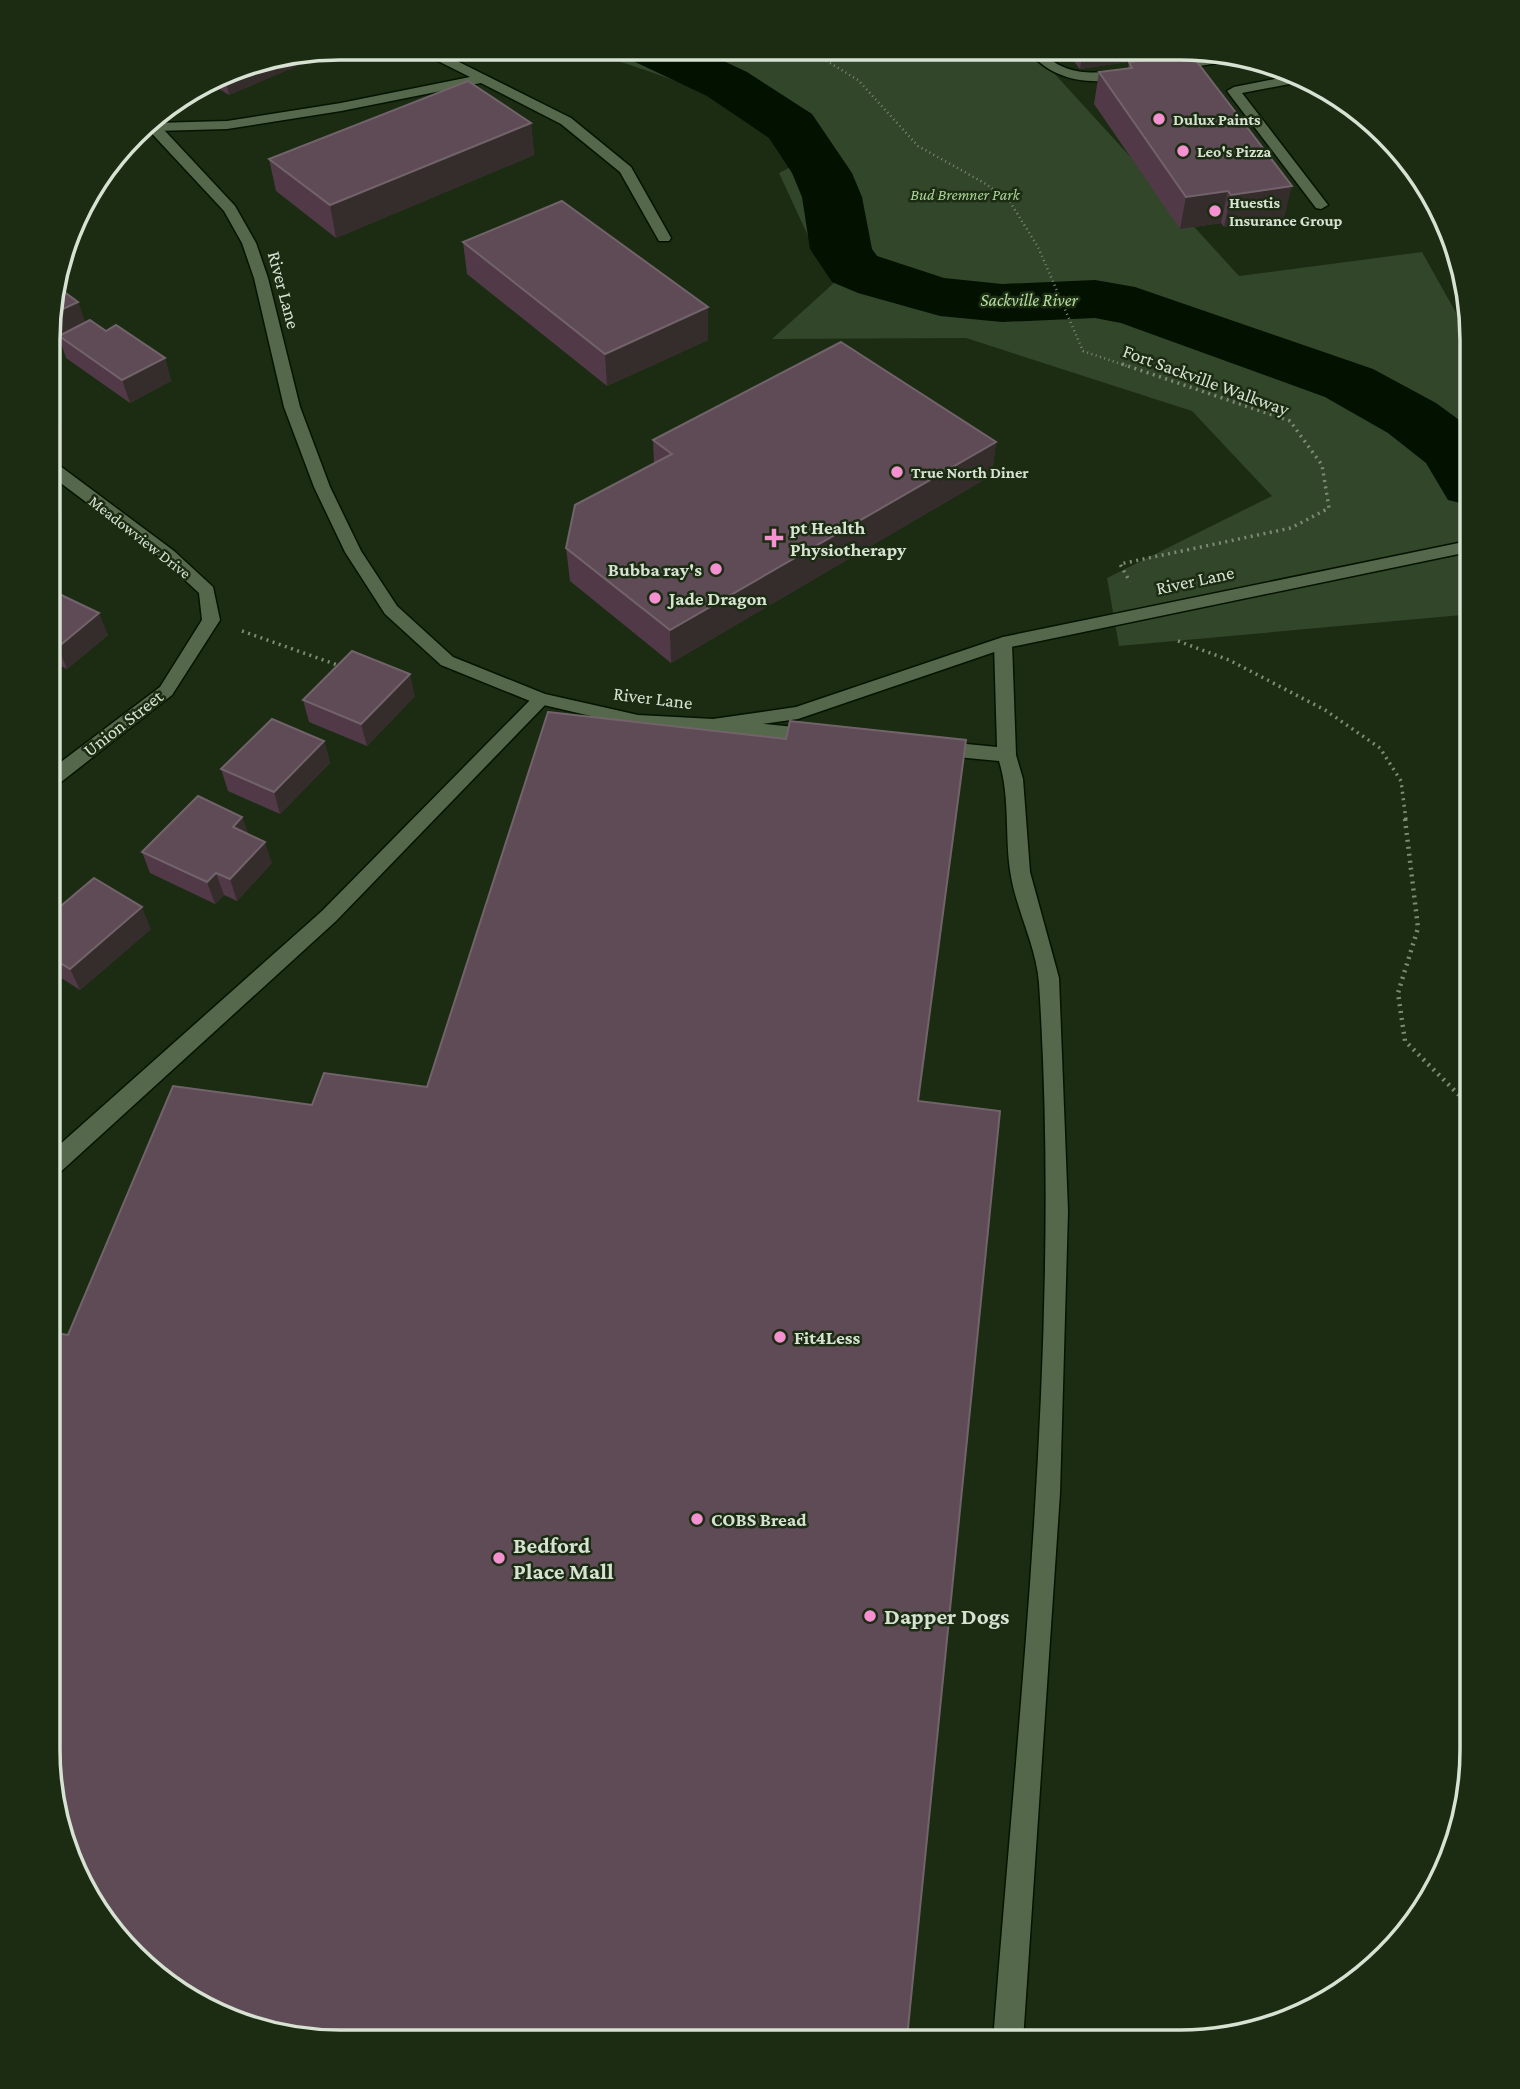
<svg xmlns="http://www.w3.org/2000/svg" width="1520" height="2089" font-family="'Crimson Pro',serif">
  <style>
    .green { fill: #324629 }
    .lines { fill: none; stroke-linecap: round; stroke-linejoin: round }
    .river { fill: #021100; fill-rule: evenodd }
    .lane-casing { stroke: #051400; stroke-width: 3 }
    .street-casing { stroke: #051400; stroke-width: 3 }
    .path-far2 { stroke: #7c8a76; stroke-width: 2.5; stroke-dasharray: 1 3.5; stroke-linecap: butt }
    .path-far1 { stroke: #7c8a76; stroke-width: 3.5; stroke-dasharray: 2 4.5; stroke-linecap: butt }
    .path { stroke: #7c8a76; stroke-width: 4.5; stroke-dasharray: 2 5; stroke-linecap: butt }
    .lane { fill: #55684c; fill-rule: evenodd }
    .street { fill: #55684c; fill-rule: evenodd }
    .wall { fill: #513947 }
    .shaded-wall { fill: #352c2c }
    .building { fill: #5f4b56; stroke: #72636a; stroke-width: 2 }
    .poi-dot { fill: #f590d1; stroke: #1b2c13; stroke-width: 2.5 }
    .labels { text-anchor: middle; dominant-baseline: central; stroke-width: 5; stroke-linejoin: round; paint-order: stroke }
    .far-poi-label { font-size: 16px; font-weight: bold; fill: #d7e2d2; stroke: #1b2c13; text-anchor: start }
    .far-park-label { font-size: 16px; font-style: italic; fill: #abd298; stroke: #1b2c13 }
    .far-street-label { font-size: 16px; fill: #d7e2d2; stroke: #1b2c13 }
    .far-water-label { font-size: 18px; font-style: italic; fill: #b4dca1; stroke: #1b2c13 }
    .street-label { font-size: 19px; fill: #d7e2d2; stroke: #1b2c13 }
    .poi-label { font-size: 19px; font-weight: bold; fill: #d7e2d2; stroke: #1b2c13; text-anchor: start }
    .near-poi-label { font-size: 23px; font-weight: bold; fill: #d7e2d2; stroke: #1b2c13; text-anchor: start }
    .rim { fill: none; stroke: #d7e2d2; stroke-width: 3.5 }
  </style>
  <rect width="100%" height="100%" fill="#1b2c13"/>
  <path class="green" d="M579 48 1032 49 1239 276 1422 252 1473 343V614L1119 646 1107 578 1272 496 1192 411 966 338 772 339 835 282 809 238 779 173 814 155C746 99 661 76 579 48Z"/>
  <g class="lines">
    <polygon class="river" points="623,48 696,48 747,72 812,114 852,173 862,197 872,249 877,256 944,278 1002,284 1095,280 1135,287 1373,369 1436,403 1473,430 1473,506 1448,500 1426,463 1388,433 1325,397 1121,323 1095,318 1002,322 940,316 858,293 832,282 810,249 802,197 792,173 769,138 707,96 631,60"/>
    <g class="lane-casing">
      <g id="lane">
        <polygon points="431,48 571,118 631,167 671,238 669,241 659,241 620,172 561,124 481,83 341,111 227,129 155,131 148,127 155,123 227,121 341,103 470,77 426,55 426,49"/>
        <path d="M1027 49H1040C1063 77 1093 74 1126 70L1132 74 1131 77C1092 86 1052 82 1027 49Z"/>
        <path d="M1219 50 1230 53 1223 62 1171 71 1165 67C1179 56 1206 65 1219 50Z"/>
        <polygon points="1300,74 1310,80 1242,93 1328,205 1321,209 1316,208 1227,91 1234,87"/>
        <path d="M1003 637 1012 643 1016 755 1023 779 1030 872 1059 978 1068 1211 1060 1493 1023 2041H993C1020 1690 1062 1335 1039 983 1036 944 1015 908 1010 870 1005 834 1010 796 999 761L936 755 929 753 927 748 929 743 936 741 997 747 994 643Z"/>
        <polygon points="541,693 547,695 550,699 547,703 336,921 56,1176 48,1178 48,1155 322,911 535,695"/>
        <polygon points="713,719 816,729 823,731 825,736 823,741 816,743 707,730 704,725 707,720"/>
      </g>
    </g>
    <g class="street-casing">
      <g id="street">
        <polygon points="152,117 235,206 256,243 268,278 300,407 330,487 361,551 397,606 453,657 545,694 638,715 713,719 796,707 1003,637 1473,540 1473,551 1006,648 798,719 713,731 638,727 535,703 441,665 385,614 345,552 314,487 284,407 254,278 242,243 224,211 143,124"/>
        <polygon points="50,462 56,463 174,551 213,587 220,620 172,695 56,786 49,788 49,771 160,687 202,620 199,593 162,559 50,475"/>
      </g>
    </g>
    <polyline class="path-far2" points="807,49 858,80 918,146 986,184 1010,202 1038,247 1083,351 1127,366"/>
    <g class="path-far1">
      <polyline points="1122,364 1290,421 1322,465 1329,508 1291,528 1120,564 1130,582"/>
      <polyline points="242,631 343,667"/>
      <polyline points="1178,641 1229,660 1325,710 1380,748 1401,781 1406,820"/>
    </g>
    <polyline class="path" points="1405,819 1418,928 1398,993 1405,1041 1459,1095 1472,1129"/>
    <use href="#lane" class="lane"/>
    <use href="#street" class="street"/>
  </g>
  <g class="wall">
    <polygon points="1064,49 1203,50 1202,51 1080,69"/>
    <polygon points="1129,62 1284,218 1224,227 1221,223 1180,229 1094,104 1099,72 1128,68"/>
    <polygon points="245,63 304,63 229,95 210,83"/>
    <polygon points="531,123 534,155 336,238 276,191 269,159"/>
    <polygon points="463,242 708,340 607,386 467,274"/>
    <polygon points="50,301 78,302 85,323 106,331 165,358 171,381 130,403 66,358 59,337 50,341"/>
    <polygon points="653,440 996,442 992,475 671,663 570,581 566,548 654,463"/>
    <polygon points="49,600 108,635 67,669 49,660"/>
    <polygon points="415,696 367,746 309,722 303,700"/>
    <polygon points="324,741 330,763 280,814 228,791 221,769"/>
    <polygon points="242,817 248,834 272,863 237,901 224,895 215,904 150,873 142,852"/>
    <polygon points="49,916 151,929 80,990 49,970"/>
  </g>
  <g class="shaded-wall">
    <polygon points="1083,49 1203,50 1202,51 1080,69"/>
    <polygon points="302,53 304,63 229,95 225,75 245,63"/>
    <polygon points="531,123 534,155 336,238 330,205"/>
    <polygon points="1292,186 1284,218 1224,227 1231,195"/>
    <polygon points="1228,191 1221,223 1180,229 1186,197"/>
    <polygon points="78,302 86,324 50,341 50,315"/>
    <polygon points="708,307 708,340 607,386 605,354"/>
    <polygon points="165,358 171,381 130,403 122,380"/>
    <polygon points="996,442 992,475 671,663 670,630"/>
    <polygon points="99,613 108,635 67,669 58,647"/>
    <polygon points="410,674 415,696 367,746 361,724"/>
    <polygon points="324,741 330,763 280,814 274,792"/>
    <polygon points="242,817 250,839 233,827"/>
    <polygon points="265,842 272,863 237,901 230,879"/>
    <polygon points="216,873 224,895 215,904 207,882"/>
    <polygon points="142,907 151,929 80,990 70,969"/>
  </g>
  <g class="building">
    <polygon points="1191,54 1292,186 1231,195 1228,191 1186,197 1099,72 1132,68 1129,62"/>
    <polygon points="468,81 531,123 330,205 269,159"/>
    <polygon points="562,201 708,307 605,354 463,242"/>
    <polygon points="55,285 78,302 50,315 50,301"/>
    <polygon points="90,320 106,331 116,325 165,358 122,380 59,336"/>
    <polygon points="841,342 996,442 670,630 566,548 575,505 672,454 653,440"/>
    <polygon points="57,593 99,613 58,647 49,643 49,600"/>
    <polygon points="352,651 410,674 361,724 303,700"/>
    <polygon points="548,712 786,739 790,721 966,740 918,1101 1000,1111 907,2038 921,2041 302,2039 177,1992 120,1942 78,1879 47,1750 48,1332 68,1335 173,1086 312,1105 324,1073 427,1087"/>
    <polygon points="272,719 324,741 274,792 221,769"/>
    <polygon points="198,796 242,817 233,827 265,842 230,879 216,873 207,882 142,852"/>
    <polygon points="94,878 142,907 70,969 49,956 49,916"/>
  </g>
  <g class="poi-dot">
    <circle cx="1159" cy="119" r="7"/>
    <circle cx="1183" cy="151" r="7"/>
    <circle cx="1215" cy="211" r="7"/>
    <circle cx="897" cy="472" r="7"/>
    <path d="M770.5 527.5h7v7h7v7h-7v7h-7v-7h-7v-7h7z"/>
    <circle cx="716" cy="569" r="7"/>
    <circle cx="655" cy="598" r="7"/>
    <circle cx="780" cy="1337" r="7"/>
    <circle cx="697" cy="1519" r="7"/>
    <circle cx="499" cy="1558" r="7"/>
    <circle cx="870" cy="1616" r="7"/>
  </g>
  <g class="labels">
    <g class="far-poi-label">
      <text x="1173" y="119">Dulux Paints</text>
      <text x="1197" y="151">Leo's Pizza</text>
      <text x="1229" y="202">Huestis<tspan x="1229" dy="18">Insurance Group</tspan></text>
      <text x="911" y="472">True North Diner</text>
    </g>
    <g class="far-park-label">
      <text x="965" y="194">Bud Bremner Park</text>
    </g>
    <g class="far-street-label">
      <text transform="translate(140 537) rotate(38)">Meadowview Drive</text>
    </g>
    <g class="far-water-label">
      <text x="1029" y="300">Sackville River</text>
    </g>
    <g class="street-label">
      <text transform="translate(284 290) rotate(75)">River Lane</text>
      <text transform="translate(1206 380) rotate(20)">Fort Sackville Walkway</text>
      <text transform="translate(1195 580) rotate(-12)">River Lane</text>
      <text transform="translate(653 698) rotate(7)">River Lane</text>
      <text transform="translate(123 723) rotate(-38)">Union Street</text>
    </g>
    <g class="poi-label">
      <text x="790" y="527">pt Health<tspan x="790" dy="22">Physiotherapy</tspan></text>
      <text x="702" y="569" text-anchor="end">Bubba ray's</text>
      <text x="669" y="598">Jade Dragon</text>
      <text x="794" y="1337">Fit4Less</text>
      <text x="711" y="1519">COBS Bread</text>
    </g>
    <g class="near-poi-label">
      <text x="513" y="1545">Bedford<tspan x="513" dy="26">Place Mall</tspan></text>
      <text x="884" y="1616">Dapper Dogs</text>
    </g>
  </g>
  <path d="M0 0H1520V2089H0ZM340 60H1180A280 280 0 0 1 1460 340V1750A280 280 0 0 1 1180 2030H340A280 280 0 0 1 60 1750V340A280 280 0 0 1 340 60Z" fill="#1b2c13" fill-rule="evenodd"/>
  <path class="rim" d="M340 60H1180A280 280 0 0 1 1460 340V1750A280 280 0 0 1 1180 2030H340A280 280 0 0 1 60 1750V340A280 280 0 0 1 340 60Z"/>
</svg>
